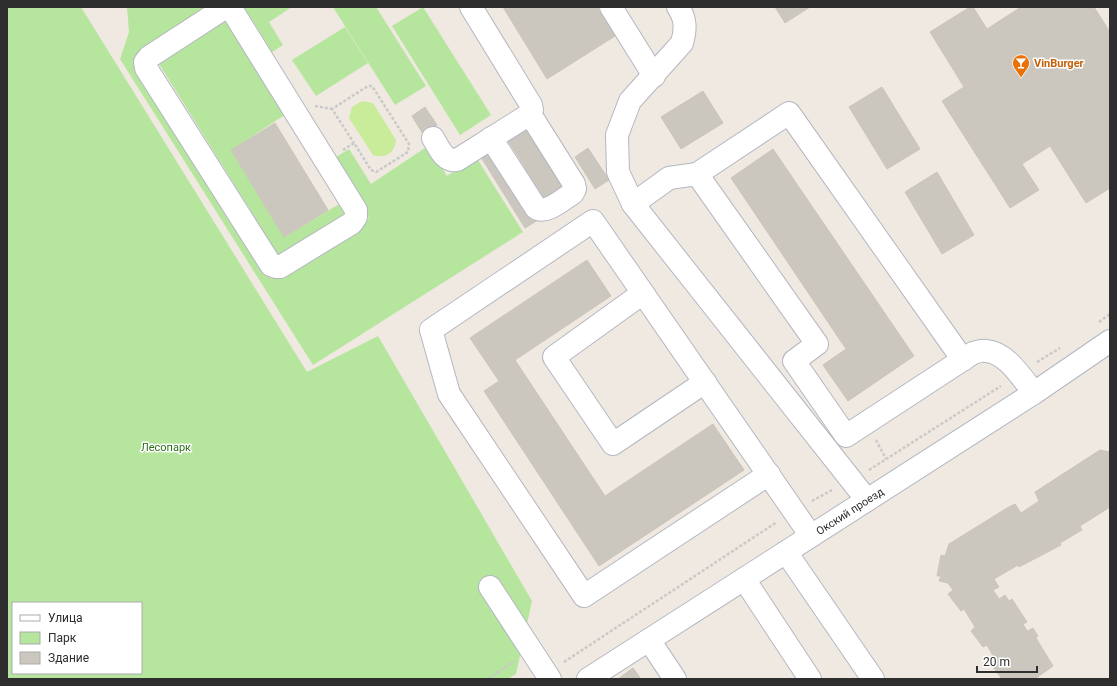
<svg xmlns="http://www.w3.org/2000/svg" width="1117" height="686" font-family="Roboto,sans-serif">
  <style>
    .green { fill: #b6e59e; fill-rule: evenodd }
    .pitch { fill: #c9ec9a }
    .building { fill: #cbc7bf; stroke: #cbc5ba }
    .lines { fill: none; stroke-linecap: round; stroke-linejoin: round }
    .minor-casing { stroke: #b4b7c1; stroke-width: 24 }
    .path { stroke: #c9c9c9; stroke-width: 2.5; stroke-dasharray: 3 2; stroke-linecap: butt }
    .minor { stroke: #fff; stroke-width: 22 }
    .labels { text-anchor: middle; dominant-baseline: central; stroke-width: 3; stroke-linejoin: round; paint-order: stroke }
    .food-label { font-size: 11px; font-weight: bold; fill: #c56008; stroke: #fff; text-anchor: start }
    .park-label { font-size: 11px; fill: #2c6e1b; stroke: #fff }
    .street-label { font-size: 11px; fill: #2e2e2e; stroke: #fff }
  </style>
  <rect width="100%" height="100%" fill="#efe9e1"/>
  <g class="green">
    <path d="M7 7H81L307 372 378 336 532 601 516 674 508 679H7ZM13 603H141V673H13Z"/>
    <polygon points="127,7 211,7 134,58 271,279 369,218 333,159 349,149 371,184 428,146 447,176 476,157 523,232 313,365 120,59 129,32"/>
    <polygon points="244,7 292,7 269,22 283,45 272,52"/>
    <polygon points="333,7 376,7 426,86 395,105"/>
    <polygon points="423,7 491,115 460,135 392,26"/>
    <polygon points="225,16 286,114 231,150 284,237 341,203 347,213 279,256 156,59"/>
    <polygon points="345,27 368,63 316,96 292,60"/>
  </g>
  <path class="pitch" d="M362 101 373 103 396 140C395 153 385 159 373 155L349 118 352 107Z"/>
  <g class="building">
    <polygon points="503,7 597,7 615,36 547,79"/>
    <polygon points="775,7 810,7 785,23"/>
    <polygon points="970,7 973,7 987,29 1021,7 1094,7 1110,32 1110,188 1086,203 1050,146 1022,164 1039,190 1010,208 942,101 964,87 930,32"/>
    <polygon points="882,87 920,149 887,169 849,107"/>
    <polygon points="703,91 723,123 681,149 661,117"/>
    <polygon points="425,107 437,125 423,134 412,116"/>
    <polygon points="275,123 328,210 284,237 231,150"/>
    <polygon points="531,124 570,186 546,201 507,139"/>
    <polygon points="492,146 538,220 525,228 479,154"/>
    <polygon points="588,148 609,180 595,189 575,157"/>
    <polygon points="773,149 914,356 848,401 823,365 846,349 731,178"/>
    <polygon points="937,172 974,235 942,254 905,192"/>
    <polygon points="587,260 611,296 515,360 605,496 713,424 744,470 599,566 484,391 499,381 470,338"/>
    <polygon points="1100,450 1110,452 1110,507 1080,526 1082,530 1060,543 1061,545 1019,567 1018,565 994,579 999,587 993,590 999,599 1005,595 1009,601 1012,599 1027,622 1023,624 1027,631 1033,628 1038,636 1033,640 1036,638 1053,666 1035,679 1002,679 993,667 997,663 987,645 983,647 971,631 975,627 964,609 961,611 948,594 953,590 948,583 939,581 941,576 937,576 941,555 945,556 949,544 1007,508 1015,504 1021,513 1039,501 1035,492"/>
    <polygon points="633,668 641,679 618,679"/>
  </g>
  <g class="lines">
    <g class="minor-casing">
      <g id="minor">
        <polyline points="226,7 149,57 145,62 146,68 271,265 276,267 280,267 352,223 356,217 356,210 230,7"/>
        <polyline points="611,7 654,76"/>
        <path d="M678 7C686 19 686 29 682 43L630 101 617 135 618 172 633 204 867 500"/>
        <path d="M433 138C439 148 444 162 457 160L530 114 532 110 531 105 471 7"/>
        <path d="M491 138 536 208C546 215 563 199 573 193L575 189 574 184 530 114"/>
        <polyline points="633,204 669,178 697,174"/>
        <polyline points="643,293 554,357 613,444 705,382"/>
        <path d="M963 360 789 113 697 174 817 344 794 361 846 436 973 353C977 352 982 350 986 351 1006 352 1022 378 1034 393"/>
        <polyline points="769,474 584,596 449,394 431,330 593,221 811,536"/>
        <polyline points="786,552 873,679"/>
        <polyline points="744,579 810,679"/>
        <polyline points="490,587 550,679"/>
        <polyline points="649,640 675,679"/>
        <path id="s1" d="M588 679 1034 393 1110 341"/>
      </g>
    </g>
    <g class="path">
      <polyline points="315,106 332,109"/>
      <polyline points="343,150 354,143 371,170 376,172 408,152 409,144 372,86 368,86 332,109 354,143"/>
      <polyline points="1099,322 1110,314"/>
      <polyline points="1037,362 1060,348"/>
      <polyline points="876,440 886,459"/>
      <polyline points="869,470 1001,386"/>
      <polyline points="812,501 832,490"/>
      <polyline points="564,662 777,522"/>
      <polyline points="488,679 514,661"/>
    </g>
    <use href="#minor" class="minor"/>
  </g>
  <defs>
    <g id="bar-pin" transform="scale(0.9)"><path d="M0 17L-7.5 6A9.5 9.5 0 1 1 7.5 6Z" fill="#e8710a" stroke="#fff"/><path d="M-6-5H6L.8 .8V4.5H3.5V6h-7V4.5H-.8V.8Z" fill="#fff"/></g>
  </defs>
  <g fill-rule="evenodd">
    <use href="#bar-pin" x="1021" y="63"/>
  </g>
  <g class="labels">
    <g class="food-label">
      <text x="1034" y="63">VinBurger</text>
    </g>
    <g class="park-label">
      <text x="166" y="447">Лесопарк</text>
    </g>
    <g class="street-label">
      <text stroke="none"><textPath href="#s1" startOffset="311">Окский проезд</textPath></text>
    </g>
  </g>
  <rect width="1117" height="686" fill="none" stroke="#2e2e2e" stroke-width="16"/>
  <rect x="12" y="602" width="130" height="72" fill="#ffffff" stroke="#ababab"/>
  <rect x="20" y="615" width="20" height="6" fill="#ffffff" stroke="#ababab"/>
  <text x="48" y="622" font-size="12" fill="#2e2e2e">Улица</text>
  <rect x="20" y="632" width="20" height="12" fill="#b6e59e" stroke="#ababab"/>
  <text x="48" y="642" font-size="12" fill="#2e2e2e">Парк</text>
  <rect x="20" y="652" width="20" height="12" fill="#cbc7bf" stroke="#ababab"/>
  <text x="48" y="662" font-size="12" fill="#2e2e2e">Здание</text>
  <path d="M977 666v6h60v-6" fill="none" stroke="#2e2e2e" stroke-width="2"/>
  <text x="983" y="666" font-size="12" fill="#2e2e2e" stroke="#ffffff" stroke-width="3" paint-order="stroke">20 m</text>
</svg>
